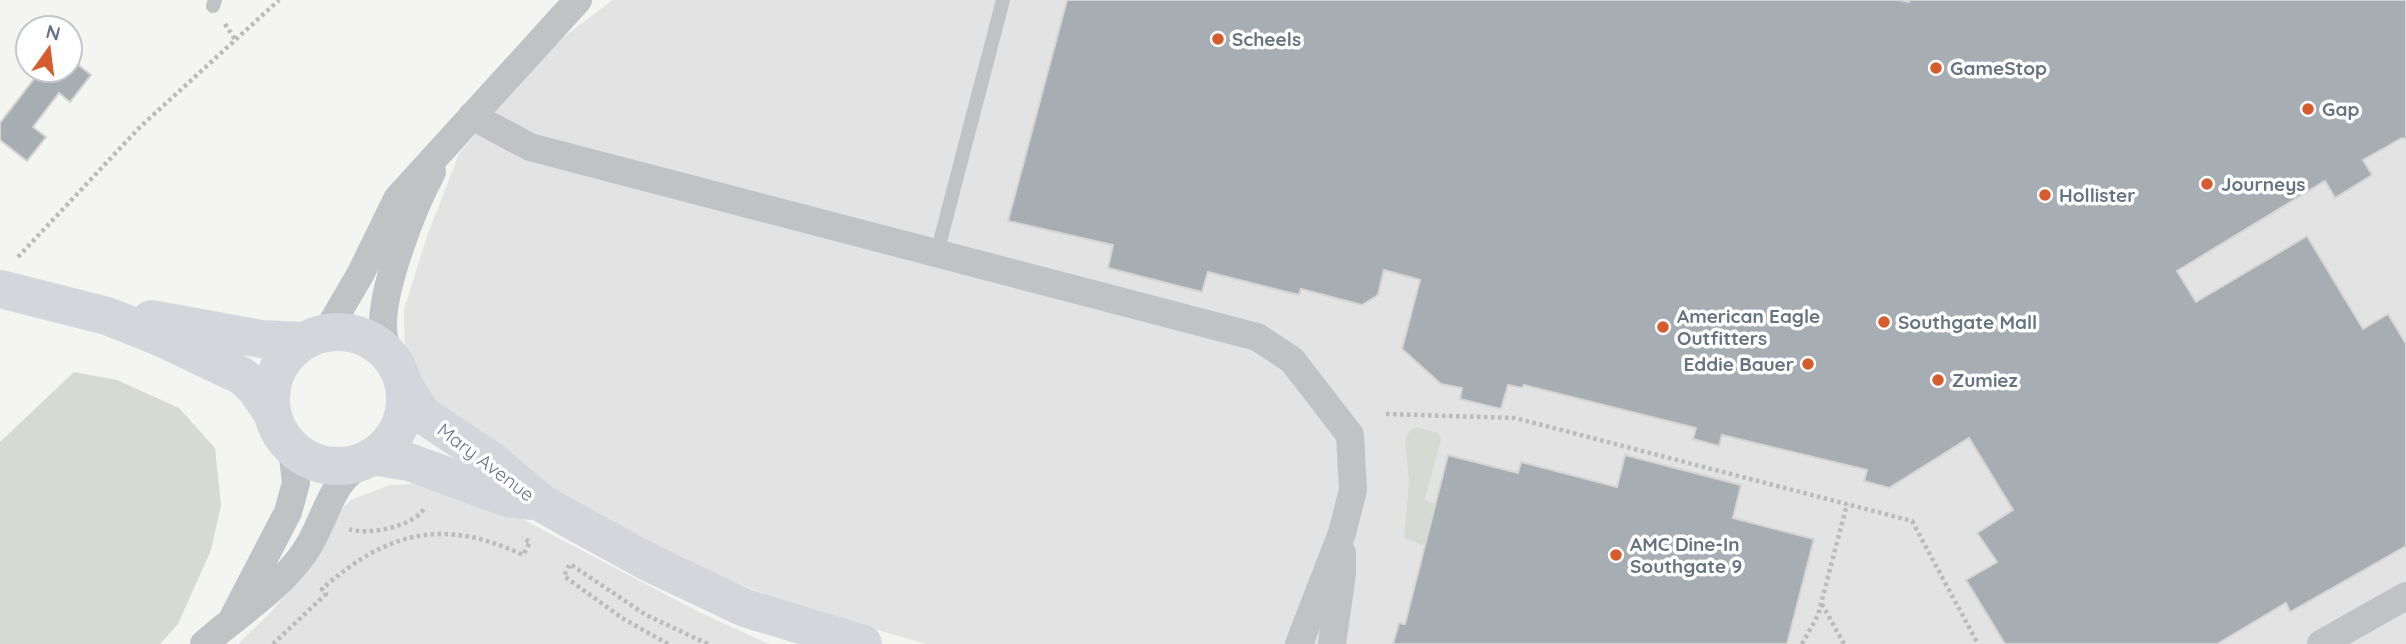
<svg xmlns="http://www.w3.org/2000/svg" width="2406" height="644" font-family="Quicksand,sans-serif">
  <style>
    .built { fill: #e2e3e2 }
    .green { fill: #d5dbd2 }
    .building { fill: #a7aeb3; stroke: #d5d5d3; stroke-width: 2 }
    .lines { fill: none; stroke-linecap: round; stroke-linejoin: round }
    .path { stroke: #b9bbbd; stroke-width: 4.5; stroke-dasharray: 3.5 3.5; stroke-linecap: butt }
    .lane { stroke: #bfc3c6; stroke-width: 14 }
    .street { stroke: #bfc3c6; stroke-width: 28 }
    .secondary { stroke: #d3d7db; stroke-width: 38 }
    .poi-dot { fill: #d65b2f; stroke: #fff; stroke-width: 2.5 }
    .labels { text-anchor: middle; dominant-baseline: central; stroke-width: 7; stroke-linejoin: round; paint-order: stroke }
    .poi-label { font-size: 19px; font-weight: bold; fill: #657380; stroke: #fff; text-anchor: start }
    .street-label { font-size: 19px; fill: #657380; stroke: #fff }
  </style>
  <rect width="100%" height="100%" fill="#f4f4f1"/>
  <g class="built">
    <polygon points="613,0 2406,0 2406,644 926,644 794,606 707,571 587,514 442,418 405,358 404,310 427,236 459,154 545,51"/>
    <polygon points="412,484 470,497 524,520 699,612 769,644 238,644 272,611 321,550 337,514 351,500 390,485"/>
  </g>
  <g class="green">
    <polygon points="74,372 117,380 179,408 215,448 221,505 211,550 178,624 160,644 0,644 0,442"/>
    <polygon points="1416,427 1438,433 1441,439 1425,500 1436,504 1425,546 1404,538 1409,481 1405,438 1410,431"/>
  </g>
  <g class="building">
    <polygon points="1067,0 1899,0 1909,2 1909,0 2406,0 2406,139 2402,138 2363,160 2372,175 2335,198 2325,181 2177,271 2196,302 2307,236 2363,329 2388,314 2406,344 2406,546 2290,612 2286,603 2217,644 2005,644 1966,580 1997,562 1977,533 2013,510 1969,438 1889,488 1864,481 1867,470 1722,435 1719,446 1693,439 1696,428 1524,385 1522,388 1508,385 1501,409 1460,399 1462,388 1441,384 1402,349 1420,280 1384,270 1378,295 1362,305 1301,289 1299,295 1208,272 1202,292 1108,268 1113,245 1008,221"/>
    <polygon points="70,58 91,75 70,102 59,93 33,127 46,137 27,161 0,140 0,123 41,70 70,70"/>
    <polygon points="1448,455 1518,473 1521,462 1617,487 1625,455 1741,485 1733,518 1814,539 1787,644 1393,644 1399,623 1405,624"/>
  </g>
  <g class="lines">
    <g class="path">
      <polyline points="225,24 236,41"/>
      <polyline points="18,257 140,127 279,0"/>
      <polyline points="1386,414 1515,418 1912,521 1978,644"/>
      <path d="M349 529C367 536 418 526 425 506"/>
      <polyline points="1822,604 1844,644"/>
      <path d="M273 644 326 594 322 589C386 532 443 517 523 555L530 542 522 538"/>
      <polyline points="668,644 622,618 564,576 570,564 646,615 708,644"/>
      <polyline points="1802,644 1818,615 1847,504"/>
    </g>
    <g class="lane">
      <polyline points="213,6 215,0"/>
      <polyline points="937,253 1003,0"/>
    </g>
    <g class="street">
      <polyline points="472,116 530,147 1257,337 1292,360 1350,435 1353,490 1342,533 1299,644"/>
      <polyline points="326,333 361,273 397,199 578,0"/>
      <path d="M389 356C387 347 383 337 383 329 381 289 413 207 432 172"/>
      <polyline points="235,614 288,512 296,483 292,448"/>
      <path d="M204 644C238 614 278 590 304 553 319 532 325 506 339 485 345 476 354 469 362 462"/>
      <polyline points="1332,644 1342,574 1342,553"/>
      <polyline points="2321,644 2406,596"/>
    </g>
    <g class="secondary">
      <polyline points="0,289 107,316 160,337 242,376 255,388 272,413"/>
      <polyline points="151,319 261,339 303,341"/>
      <circle cx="338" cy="399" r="67"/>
      <polyline points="404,386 423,415 492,461 540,502 566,517 650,563 745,608 863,644"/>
      <polyline points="373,456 409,462 507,498 531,501"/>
    </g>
  </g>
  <g class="poi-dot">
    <circle cx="1218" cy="39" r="7"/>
    <circle cx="1936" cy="68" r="7"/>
    <circle cx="2308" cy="109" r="7"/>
    <circle cx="2207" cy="184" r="7"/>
    <circle cx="2045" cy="195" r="7"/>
    <circle cx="1884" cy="322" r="7"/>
    <circle cx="1663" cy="327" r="7"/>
    <circle cx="1808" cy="364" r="7"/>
    <circle cx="1938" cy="380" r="7"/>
    <circle cx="1616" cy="555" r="7"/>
  </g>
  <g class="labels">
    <g class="poi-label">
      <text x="1232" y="39">Scheels</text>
      <text x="1950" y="68">GameStop</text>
      <text x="2322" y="109">Gap</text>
      <text x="2221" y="184">Journeys</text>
      <text x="2059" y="195">Hollister</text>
      <text x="1677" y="316">American Eagle<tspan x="1677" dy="22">Outfitters</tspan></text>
      <text x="1898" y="322">Southgate Mall</text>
      <text x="1794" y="364" text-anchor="end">Eddie Bauer</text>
      <text x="1952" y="380">Zumiez</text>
      <text x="1630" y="544">AMC Dine-In<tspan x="1630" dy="22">Southgate 9</tspan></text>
    </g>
    <g class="street-label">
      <text transform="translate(486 462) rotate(37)">Mary Avenue</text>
    </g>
  </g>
  <g transform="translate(49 49) rotate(14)"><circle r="33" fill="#ffffff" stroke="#c1c7cc" stroke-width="2"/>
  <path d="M0-5L12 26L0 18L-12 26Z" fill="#d65b2f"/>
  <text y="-10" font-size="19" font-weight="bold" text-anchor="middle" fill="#657380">N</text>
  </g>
</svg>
